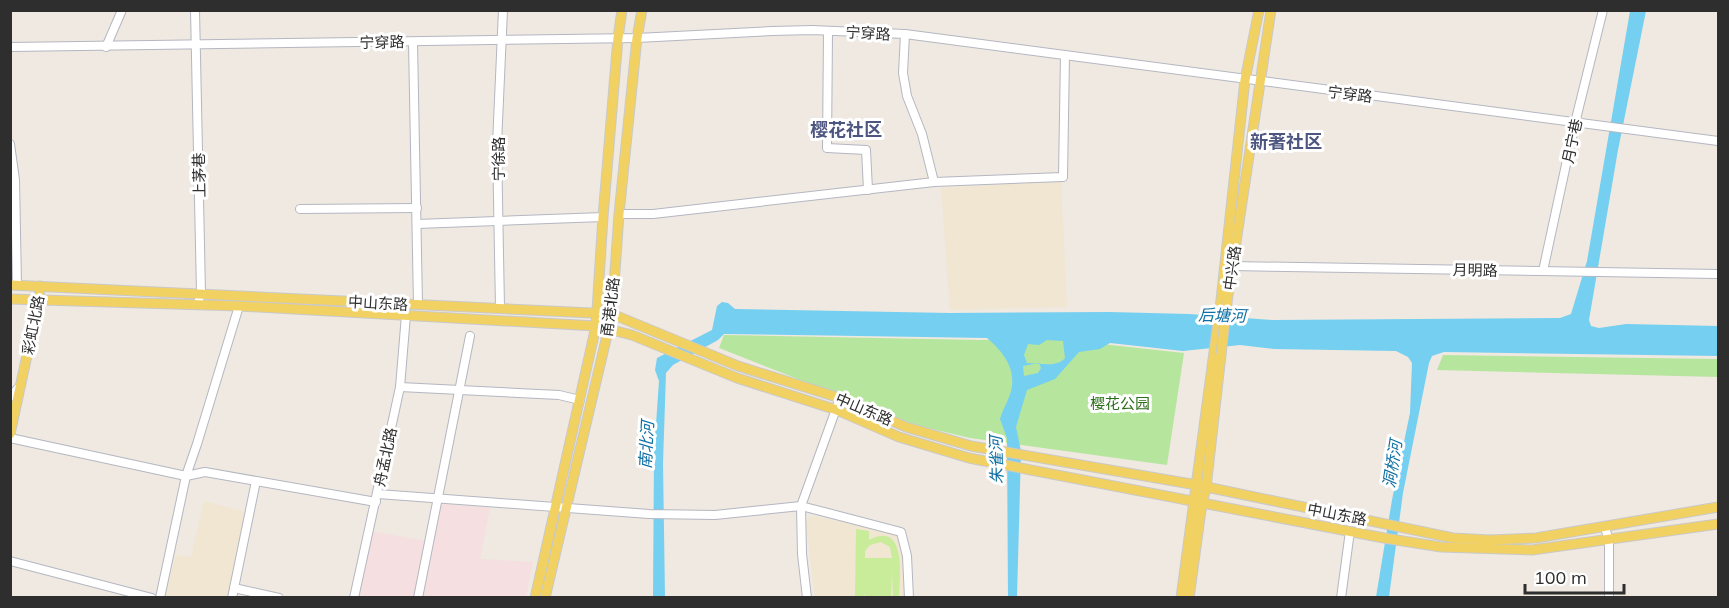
<svg xmlns="http://www.w3.org/2000/svg" width="1729" height="608" font-family="Mulish,'Noto Sans SC',sans-serif">
  <style>
    .education { fill: #f0e6d1 }
    .medical { fill: #f5dfe0 }
    .green { fill: #b6e59e }
    .pitch { fill: #c9ec9a; fill-rule: evenodd }
    .water { fill: #75cff0; fill-rule: evenodd }
    .lines { fill: none; stroke-linecap: round; stroke-linejoin: round }
    .minor-casing { stroke: #b4b7c1; stroke-width: 10 }
    .major-casing { stroke: #c9c9c9; stroke-width: 11 }
    .minor { stroke: #fff; stroke-width: 8 }
    .major { stroke: #f2d163; stroke-width: 9 }
    .major-bridge-casing { stroke: #c9c9c9; stroke-width: 11; stroke-linecap: butt }
    .major-bridge { stroke: #f2d163; stroke-width: 9 }
    .labels { text-anchor: middle; dominant-baseline: central; stroke-width: 6; stroke-linejoin: round; paint-order: stroke }
    .street-label { font-size: 15px; fill: #2e2e2e; stroke: #fff }
    .park-label { font-size: 15px; fill: #2c6e1b; stroke: #fff }
    .water-label { font-size: 16px; font-style: italic; fill: #0d6fa3; stroke: #fff }
    .quarter-label { font-size: 18px; font-weight: bold; fill: #4d5680; stroke: #fff }
  </style>
  <rect width="100%" height="100%" fill="#efe9e1"/>
  <g class="education">
    <polygon points="1061,181 1067,307 950,310 941,188"/>
    <polygon points="204,501 246,512 227,597 164,598 176,555 191,557"/>
    <polygon points="815,516 893,534 900,538 906,571 907,597 815,597 806,523 809,517"/>
  </g>
  <polygon class="medical" points="437,503 490,508 480,559 533,562 526,597 357,598 371,531 431,542"/>
  <g class="green">
    <polygon points="724,335 980,340 1047,338 1184,353 1167,465 970,438 915,425 719,348"/>
    <polygon points="1443,355 1718,359 1718,377 1437,370"/>
  </g>
  <path class="pitch" d="M856 529 869 531V540C907 520 900 578 899 597H893L892 572 891 597H865L864 593V597H855ZM881 542 890 547 892 558H865V551L870 545Z"/>
  <path class="water" d="M1630 11H1646L1618 150 1589 320 1591 326 1599 328 1626 324 1718 326V356L1444 352 1432 356 1429 363 1403 493 1389 597H1376L1392 500 1410 413 1412 363 1408 357 1396 351 1274 349 1240 345 1183 351 1110 343 1100 349 1079 352 1055 379 1027 390 1016 427 1021 451 1017 597 1008 598 1007 438 1000 419C1002 411 1006 405 1009 397 1019 373 1005 353 987 338L724 334 718 340 673 365 666 373 663 463 665 597 653 598 654 453 659 381 655 370 657 358 712 330 717 306 722 302 728 303 735 309 950 313 1109 312 1189 314 1273 320 1560 318 1571 314 1587 261ZM1047 340 1063 341 1065 358C1057 368 1039 363 1027 363L1024 355 1028 344 1039 345ZM1039 363 1041 368 1038 373 1024 376 1023 366Z"/>
  <g class="lines">
    <g class="minor-casing">
      <g id="minor">
        <polyline points="195,10 201,293 199,300"/>
        <polyline points="828,31 827,148 866,150 868,190"/>
        <polyline points="413,42 418,305"/>
        <polyline points="10,47 637,38 772,31 812,30 905,34 1718,141"/>
        <polyline points="106,47 122,10"/>
        <polyline points="10,144 15,180 17,285"/>
        <polyline points="934,182 1063,177 1065,55"/>
        <polyline points="300,209 417,208"/>
        <polyline points="619,214 653,214 934,182 922,134 907,96 903,73 905,34"/>
        <polyline points="417,224 603,217"/>
        <polyline points="1232,266 1718,274"/>
        <polyline points="1543,271 1575,123 1603,10"/>
        <polyline points="500,308 497,144 503,10"/>
        <polyline points="400,387 559,395 580,400"/>
        <polyline points="10,397 20,386"/>
        <polyline points="10,438 186,476 205,472 376,502"/>
        <polyline points="378,494 649,514 715,515 801,506 901,532 907,556 909,598"/>
        <polyline points="1605,528 1609,540 1609,598"/>
        <polyline points="10,561 152,598"/>
        <polyline points="234,588 279,598"/>
        <polyline points="160,598 186,476 197,444 239,306"/>
        <polyline points="232,598 256,481"/>
        <polyline points="354,598 400,387 406,315"/>
        <polyline points="418,598 470,336"/>
        <polyline points="807,598 802,554 801,506 840,398"/>
        <polyline points="1341,598 1350,531"/>
      </g>
    </g>
    <g class="major-casing">
      <g id="major">
        <polyline points="10,285 612,314 738,366 840,398 906,427 971,446 1197,485 1453,538 1490,540 1536,538 1718,507"/>
        <polyline points="10,299 239,306 596,326 632,335 737,378 837,410 899,437 969,458 1384,538 1441,547 1532,550 1718,524"/>
        <polyline points="1227,302 1271,10"/>
        <polyline points="10,434 39,300 40,286"/>
        <polyline points="535,598 596,326 603,217 618,38 622,10"/>
        <polyline points="545,598 612,314 619,214 637,38 642,10"/>
        <polyline points="1181,598 1221,300 1245,80 1259,10"/>
        <polyline points="1189,598 1202,503 1206,488 1221,355"/>
      </g>
    </g>
    <use href="#minor" class="minor"/>
    <use href="#major" class="major"/>
    <g class="major-bridge-casing">
      <polyline id="major-bridge" points="1221,355 1227,302"/>
    </g>
    <use href="#major-bridge" class="major-bridge"/>
  </g>
  <g class="labels">
    <g class="street-label">
      <text transform="translate(868 33) rotate(3)">宁穿路</text>
      <text transform="translate(382 42) rotate(-1)">宁穿路</text>
      <text transform="translate(1350 94) rotate(7)">宁穿路</text>
      <text transform="translate(1572 141) rotate(-78)">月宁巷</text>
      <text transform="translate(498 159) rotate(-90)">宁徐路</text>
      <text transform="translate(199 175) rotate(-91)">上茅巷</text>
      <text transform="translate(1232 268) rotate(-82)">中兴路</text>
      <text transform="translate(1475 270) rotate(1)">月明路</text>
      <text transform="translate(378 303) rotate(3)">中山东路</text>
      <text transform="translate(610 307) rotate(-83)">甬港北路</text>
      <text transform="translate(33 325) rotate(-79)">彩虹北路</text>
      <text transform="translate(864 409) rotate(23)">中山东路</text>
      <text transform="translate(385 457) rotate(-78)">舟孟北路</text>
      <text transform="translate(1337 514) rotate(11)">中山东路</text>
    </g>
    <g class="park-label">
      <text x="1120" y="403">樱花公园</text>
    </g>
    <g class="water-label">
      <text transform="translate(1222 315) rotate(1)">后塘河</text>
      <text transform="translate(646 445) rotate(-87)">南北河</text>
      <text transform="translate(996 460) rotate(-91)">朱雀河</text>
      <text transform="translate(1392 464) rotate(-81)">洞桥河</text>
    </g>
    <g class="quarter-label">
      <text x="846" y="129">樱花社区</text>
      <text x="1286" y="141">新著社区</text>
    </g>
  </g>
  <rect width="1729" height="608" fill="none" stroke="#2e2e2e" stroke-width="24"/>
  <path d="M1525 584v9h99v-9" fill="none" stroke="#2e2e2e" stroke-width="3"/>
  <text x="1534" y="584" font-size="18" fill="#2e2e2e" stroke="#ffffff" stroke-width="4.5" paint-order="stroke">100 m</text>
</svg>
